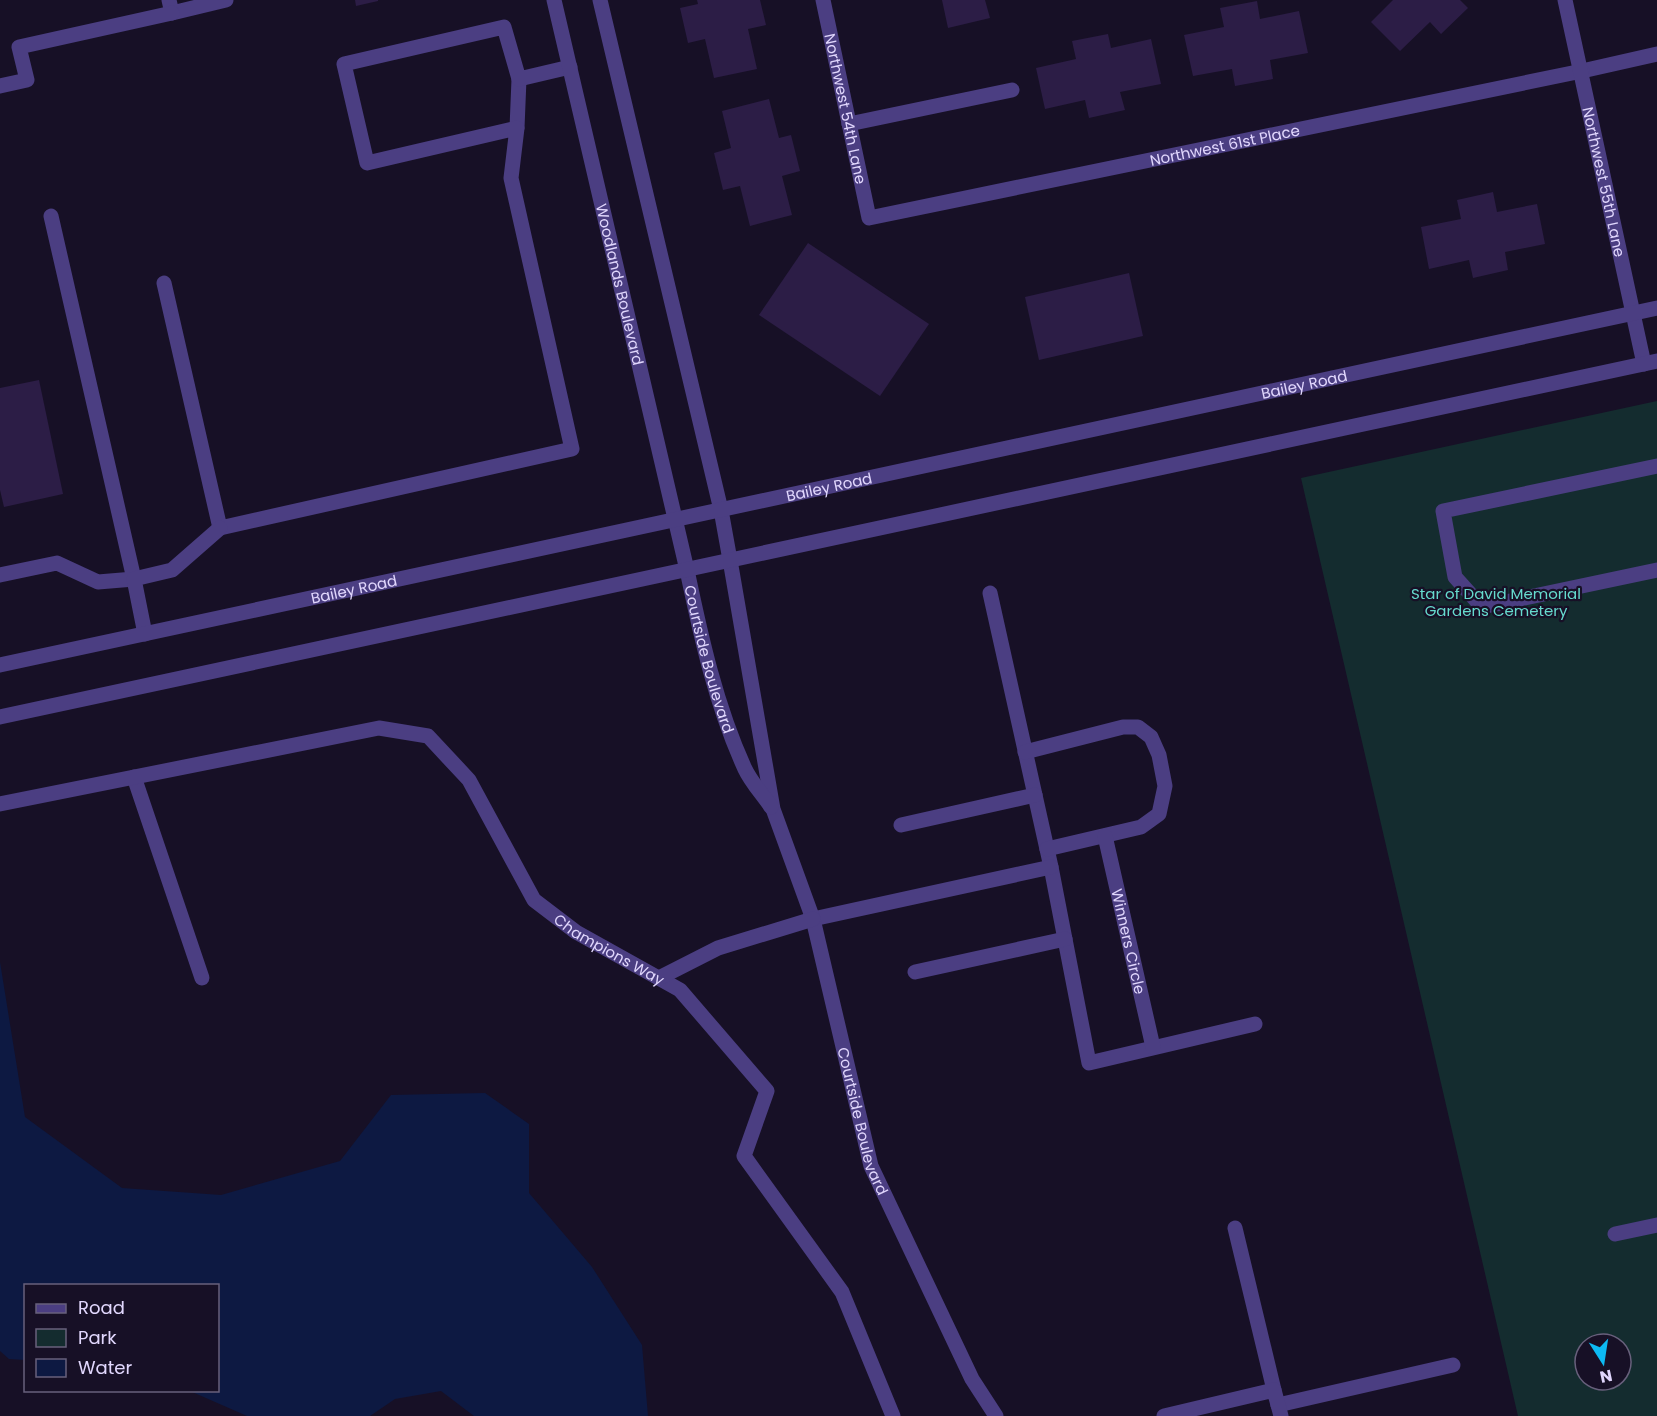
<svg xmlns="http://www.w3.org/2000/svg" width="1657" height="1416" font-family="Poppins,sans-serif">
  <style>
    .green { fill: #142c2f; fill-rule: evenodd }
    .water { fill: #0d1942 }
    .building { fill: #2c1d46 }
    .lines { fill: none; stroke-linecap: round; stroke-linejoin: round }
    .service { stroke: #4b3e82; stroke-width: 15 }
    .minor { stroke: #4b3e82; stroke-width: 15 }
    .tertiary { stroke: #4b3e82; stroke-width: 15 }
    .labels { text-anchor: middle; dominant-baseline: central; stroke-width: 4.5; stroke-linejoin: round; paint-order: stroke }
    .street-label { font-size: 15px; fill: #e1d7fd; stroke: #171026 }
    .park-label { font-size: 15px; fill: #66dace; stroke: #171026 }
  </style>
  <rect width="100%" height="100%" fill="#171026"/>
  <path class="green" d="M1657 401V1416H1518L1301 478ZM1585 1344H1621V1380H1585Z"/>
  <polygon class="water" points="0,962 25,1117 122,1188 221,1195 340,1161 391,1095 485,1093 529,1124 529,1193 592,1267 642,1345 648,1416 474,1416 441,1391 395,1399 370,1416 247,1416 190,1391 218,1390 218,1286 26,1286 25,1360 9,1359 0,1351"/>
  <g class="building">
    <polygon points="355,0 378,0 378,1 356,6"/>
    <polygon points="697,0 760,0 766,25 748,29 757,69 714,78 705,39 688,43 680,8 698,4"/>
    <polygon points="942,0 985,0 990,18 948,28"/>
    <polygon points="1393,0 1460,0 1468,8 1441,34 1430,22 1400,51 1371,22"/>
    <polygon points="1257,1 1260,19 1299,11 1308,53 1270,60 1273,79 1235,86 1232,69 1193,76 1184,35 1224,27 1220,8"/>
    <polygon points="1108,34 1111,48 1151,39 1161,84 1120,92 1125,110 1089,118 1085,100 1045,109 1036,68 1076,59 1072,41"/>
    <polygon points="769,99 779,138 791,135 800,171 782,176 792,215 750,226 740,186 723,190 714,153 731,148 722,111"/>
    <polygon points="1493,192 1497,212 1537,204 1545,244 1505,252 1508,270 1473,278 1469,260 1429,269 1421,227 1461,219 1457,200"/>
    <polygon points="808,243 929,324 880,396 759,315"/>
    <polygon points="1129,273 1143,336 1039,360 1025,297"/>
    <polygon points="39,380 63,494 4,507 0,490 0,388"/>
  </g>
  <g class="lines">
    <g class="service">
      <polyline points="169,0 172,13 226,0"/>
      <polyline points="1582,71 1657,54"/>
      <polyline points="0,86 27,80 19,47 172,13"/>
      <polyline points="849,124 1012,90"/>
      <polyline points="517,128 519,79"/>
      <polyline points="164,283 220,528 572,449 511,178 517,128 367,163 344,64 504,27 519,79 570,67"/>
      <polyline points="1657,466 1443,511 1455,577 1482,607 1657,570"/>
      <polyline points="0,575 57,563 98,582 134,579 51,216"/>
      <polyline points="990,593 1051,867 1089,1063 1255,1024"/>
      <polyline points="145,634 134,579 172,570 220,528"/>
      <polyline points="1025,752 1123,727 1138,727 1151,737 1159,755 1165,786 1159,814 1141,827 1047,849"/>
      <polyline points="901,825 1035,795"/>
      <polyline points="813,919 1051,867"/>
      <polyline points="915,972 1065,939"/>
      <polyline points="1235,1228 1274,1390"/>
      <polyline points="1615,1234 1657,1225"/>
      <polyline points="1278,1405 1453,1365"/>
    </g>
    <g class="minor">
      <path id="s1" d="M823 0 869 218 1582 71"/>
      <path id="s2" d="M1565 0 1644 364"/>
      <path id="s3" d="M730 560 773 809 813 919 871 1166 972 1379 996 1416"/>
      <path id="s4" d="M687 570C701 637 716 706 745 769 751 782 763 795 771 807"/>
      <polyline points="134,777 202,978"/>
      <path id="s5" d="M0 804 379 728 428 736 469 780 534 900 576 932 680 990 767 1091 744 1156 842 1292 893 1416"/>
      <path id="s6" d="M1105 836 1153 1047"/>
      <polyline points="659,978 718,948 813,919"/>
      <polyline points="1164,1416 1274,1390 1281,1416"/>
    </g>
    <g class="tertiary">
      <path id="s7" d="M554 0 687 570"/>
      <polyline points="600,0 721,510 730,560"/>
      <path id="s8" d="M0 665 1657 308"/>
      <polyline points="0,717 1657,361"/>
    </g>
  </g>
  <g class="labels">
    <g class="street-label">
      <text stroke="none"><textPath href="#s1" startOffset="111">Northwest 54th Lane</textPath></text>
      <text stroke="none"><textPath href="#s1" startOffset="586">Northwest 61st Place</textPath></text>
      <text stroke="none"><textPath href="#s2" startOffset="186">Northwest 55th Lane</textPath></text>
      <text stroke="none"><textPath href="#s7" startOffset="292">Woodlands Boulevard</textPath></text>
      <text stroke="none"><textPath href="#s8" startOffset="1334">Bailey Road</textPath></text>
      <text stroke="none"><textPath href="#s8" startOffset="848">Bailey Road</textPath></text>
      <text stroke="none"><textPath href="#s8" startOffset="362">Bailey Road</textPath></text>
      <text stroke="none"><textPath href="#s4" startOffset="92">Courtside Boulevard</textPath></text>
      <text stroke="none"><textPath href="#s6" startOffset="108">Winners Circle</textPath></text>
      <text stroke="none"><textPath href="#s5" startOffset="723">Champions Way</textPath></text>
      <text stroke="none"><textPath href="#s3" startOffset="578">Courtside Boulevard</textPath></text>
    </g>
    <g class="park-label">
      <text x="1496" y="593">Star of David Memorial<tspan x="1496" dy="17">Gardens Cemetery</tspan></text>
    </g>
  </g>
  <rect x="24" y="1284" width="195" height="108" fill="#171026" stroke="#68607c" stroke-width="1.5"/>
  <rect x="36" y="1304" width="30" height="9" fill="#4b3e82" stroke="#68607c" stroke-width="1.5"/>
  <text x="78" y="1314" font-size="18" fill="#e1d7fd">Road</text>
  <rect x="36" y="1329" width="30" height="18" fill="#142c2f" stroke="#68607c" stroke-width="1.5"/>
  <text x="78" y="1344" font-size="18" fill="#e1d7fd">Park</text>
  <rect x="36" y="1359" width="30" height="18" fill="#0d1942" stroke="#68607c" stroke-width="1.5"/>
  <text x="78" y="1374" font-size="18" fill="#e1d7fd">Water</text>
  <g transform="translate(1603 1362) rotate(168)"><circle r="28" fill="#171026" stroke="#68607c" stroke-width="1.5"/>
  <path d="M0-4.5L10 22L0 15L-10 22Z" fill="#0dbaf3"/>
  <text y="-9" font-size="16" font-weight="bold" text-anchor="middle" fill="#e1d7fd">N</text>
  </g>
</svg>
